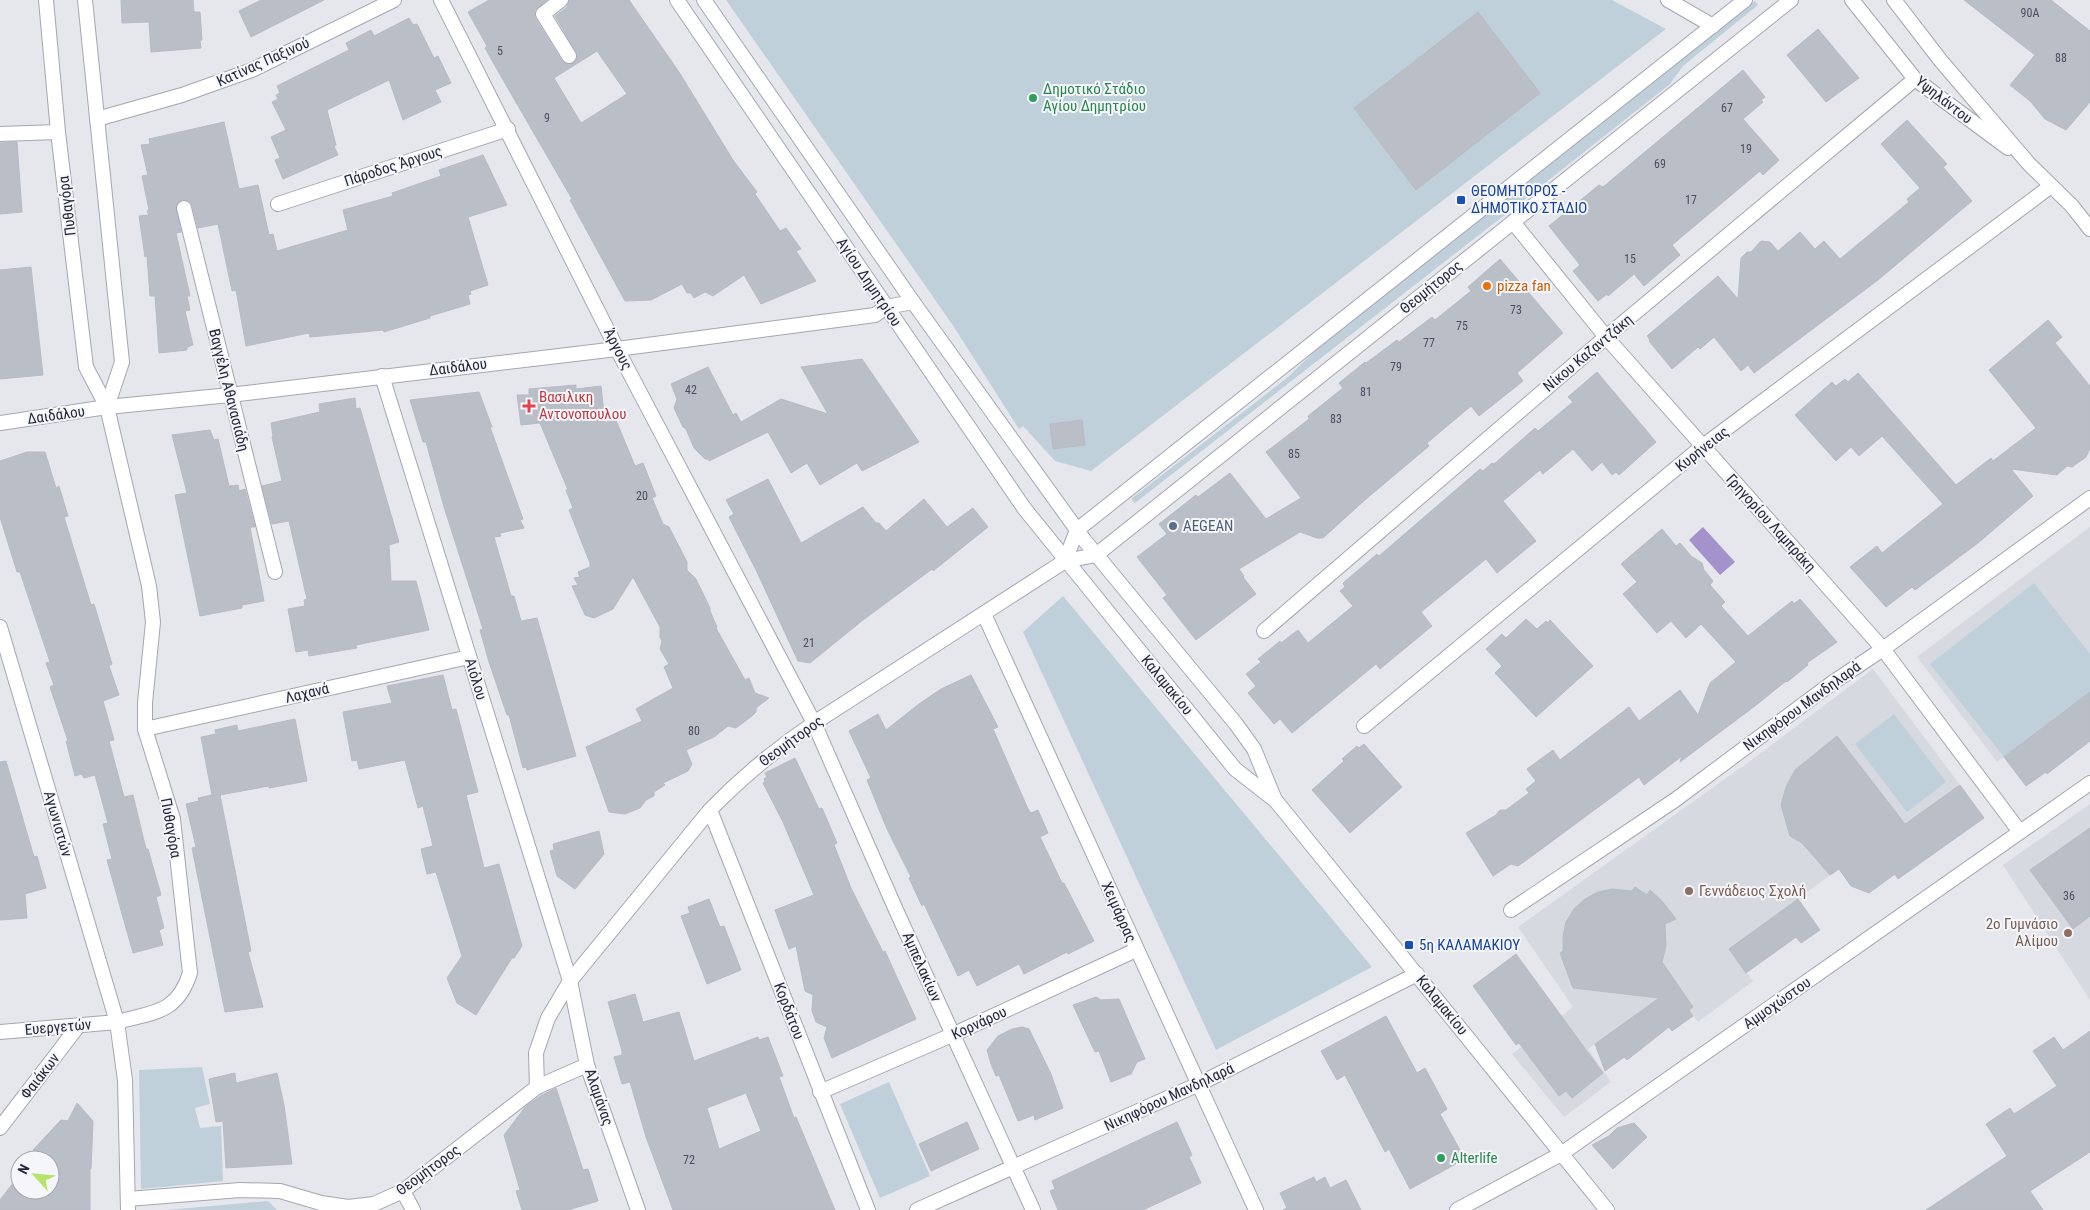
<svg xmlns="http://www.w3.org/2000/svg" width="2090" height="1210" font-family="'Roboto Condensed',sans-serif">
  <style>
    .built { fill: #d6d9e0 }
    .green { fill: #c0d0db }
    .water { fill: #a492cc }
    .building { fill: #babec7; stroke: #b7bbc6; fill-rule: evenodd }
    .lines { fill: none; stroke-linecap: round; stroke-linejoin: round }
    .service-casing { stroke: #a4a6b1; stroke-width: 16 }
    .minor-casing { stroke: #a4a6b1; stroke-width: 16 }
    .tertiary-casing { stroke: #a4a6b1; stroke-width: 16 }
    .secondary-casing { stroke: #a4a8b7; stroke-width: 16 }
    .service { stroke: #fff; stroke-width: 14 }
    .minor { stroke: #fff; stroke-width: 14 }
    .tertiary { stroke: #fff; stroke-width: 14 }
    .secondary { stroke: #fff; stroke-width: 14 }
    .leisure-dot { fill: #2e9e5b; stroke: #f5f6f9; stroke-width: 2 }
    .transit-dot { fill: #1a4fb4; stroke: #f5f6f9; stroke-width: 2 }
    .food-dot { fill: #e8710a; stroke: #f5f6f9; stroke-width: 2 }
    .health-dot { fill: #e0444e; stroke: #f5f6f9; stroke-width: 2 }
    .service-dot { fill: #5c6f8a; stroke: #f5f6f9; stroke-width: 2 }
    .education-dot { fill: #8d6e63; stroke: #f5f6f9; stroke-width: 2 }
    .labels { text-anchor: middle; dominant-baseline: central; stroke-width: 4; stroke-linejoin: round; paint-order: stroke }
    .number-label { font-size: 12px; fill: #4a4e60 }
    .street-label { font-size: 15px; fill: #25283d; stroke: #f5f6f9 }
    .leisure-label { font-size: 15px; fill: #27864d; stroke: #f5f6f9; text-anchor: start }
    .transit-label { font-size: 15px; fill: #164399; stroke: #f5f6f9; text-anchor: start }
    .food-label { font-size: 15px; fill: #c56008; stroke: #f5f6f9; text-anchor: start }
    .health-label { font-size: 15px; fill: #be3a42; stroke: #f5f6f9; text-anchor: start }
    .service-label { font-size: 15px; fill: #4e5e75; stroke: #f5f6f9; text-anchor: start }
    .education-label { font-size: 15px; fill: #785e54; stroke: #f5f6f9; text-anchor: start }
  </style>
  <rect width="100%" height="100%" fill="#e5e7ed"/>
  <g class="built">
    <polygon points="2090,527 2090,692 1997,762 1917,657"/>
    <polygon points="1873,669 1960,785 1833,873 1729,949 1753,981 1698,1022 1689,1010 1677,985 1588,1049 1611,1082 1564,1117 1512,1054 1573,1007 1518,927 1750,761"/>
    <polygon points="2090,804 2090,1000 2003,865"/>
  </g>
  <g class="green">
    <polygon points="726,0 1612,0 1666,29 1091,471 1055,461 1023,426 1019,429 952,324"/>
    <polygon points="1755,1 1758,5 1683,66 1670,84 1520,203 1135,503 1131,499 1288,377 1344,323 1523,185"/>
    <polygon points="2034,583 2090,654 2090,692 2004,757 1930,664"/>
    <polygon points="1063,596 1372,967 1216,1050 1023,632"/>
    <polygon points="1894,714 1946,782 1907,812 1855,744"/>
    <polygon points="202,1067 210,1104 195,1108 200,1128 221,1126 223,1181 141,1189 139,1070"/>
    <polygon points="889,1082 930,1176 880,1198 840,1104"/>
    <polygon points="268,1201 277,1210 167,1210"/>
  </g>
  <polygon class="water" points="1703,527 1735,562 1720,575 1689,540"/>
  <g class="building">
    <polygon points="121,0 193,0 194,12 200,12 202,40 200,41 201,48 151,52 149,22 122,23"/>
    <polygon points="261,0 324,0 251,37 239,11"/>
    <path d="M489 0H547L535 10V18L562 61 569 65 576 61 578 55 555 16 567 7 570 0H629L679 72 733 160 757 192 755 194 780 231 786 228 801 249 796 251 816 281 761 304 744 275 713 296 705 292 694 298 691 293H687L682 284 651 300 625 301 570 200 572 199 506 85 485 48 487 46 468 12ZM597 51 627 94 581 123 554 78Z"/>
    <polygon points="1964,0 2051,0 2090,31 2090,102 2066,130 2045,119 2030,101 2010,85 2035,55"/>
    <polygon points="1478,12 1540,93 1416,190 1354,108"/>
    <polygon points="409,18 413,25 417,24 434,58 438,56 451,83 435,90 441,102 403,120 389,80 327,110 336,145 334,146 338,155 283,179 275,160 280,158 271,137 286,130 272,102 278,99 276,95 280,93 277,86 349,50 346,43 371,30 374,36"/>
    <polygon points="1818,29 1859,78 1826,102 1787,55"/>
    <polygon points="1743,70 1765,97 1761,100 1763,102 1743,119 1779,160 1763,175 1760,171 1672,245 1680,255 1644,286 1634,274 1608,296 1607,294 1598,301 1573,271 1580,265 1549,226 1599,185 1603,187"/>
    <polygon points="1907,120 1947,164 1943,167 1972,201 1878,280 1754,373 1748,365 1741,371 1714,337 1700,349 1698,347 1672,369 1649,341 1650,340 1647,336 1718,276 1738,299 1741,258 1747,252 1751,252 1761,241 1770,242 1778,251 1800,232 1815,249 1824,241 1840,259 1909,202 1907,199 1920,188 1881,144"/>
    <polygon points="224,122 239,189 258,185 269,235 273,234 277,251 348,230 343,210 393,196 392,193 441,176 439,170 483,155 507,205 468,217 488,285 470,291 471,294 468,295 470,304 430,316 430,318 384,332 383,330 310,337 309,333 246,346 236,290 232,291 218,224 198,228 192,205 190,202 182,199 176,206 181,232 176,233 190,296 187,296 190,310 185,311 193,345 187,347 187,350 159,353 155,296 150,296 147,256 145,257 139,216 149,215 147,211 149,210 142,176 148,175 141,145 150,144 149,139"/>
    <polygon points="17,142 22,212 0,214 0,143"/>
    <polygon points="1500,259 1563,333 1517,373 1523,381 1479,416 1471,406 1427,443 1429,446 1366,499 1323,538 1317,538 1300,532 1239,569 1244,576 1243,577 1256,594 1196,640 1163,598 1167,595 1137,557 1167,534 1159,524 1196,495 1198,497 1230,473 1266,519 1301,498 1266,452 1309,419 1308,416 1343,388 1339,383 1365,362 1366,363 1397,340 1399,342 1432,317 1435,320 1471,291 1468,287"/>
    <polygon points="31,267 43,375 0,379 0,270"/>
    <polygon points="2048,320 2062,337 2055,343 2090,386 2090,448 2086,457 2072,467 2067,466 2057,475 2011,469 2033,496 1978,543 1915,590 1912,587 1886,607 1850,567 1877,546 1882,553 1943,504 1882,436 1859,456 1851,447 1836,461 1795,415 1832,382 1836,386 1845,379 1848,382 1858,373 1956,485 1991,458 1993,461 2036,428 1989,370"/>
    <polygon points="862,359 919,442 862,471 857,463 820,485 807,463 791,473 768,432 709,461 708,459 705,459 694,448 686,429 683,427 674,408 677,399 671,384 708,367 733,415 736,413 741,422 781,399 828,414 801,367"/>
    <polygon points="1597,372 1656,442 1619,475 1616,472 1612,475 1602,462 1592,471 1573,449 1543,474 1540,470 1503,501 1536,541 1497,573 1486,559 1421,612 1432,626 1380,669 1376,664 1292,733 1280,719 1274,724 1248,693 1256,686 1246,674 1261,662 1258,659 1280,641 1281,643 1298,630 1308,643 1353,606 1340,591 1345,587 1343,583 1377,554 1379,556 1480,469 1483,471 1492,463 1494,464 1535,428 1538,431 1573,402 1568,397"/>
    <polygon points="576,385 576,389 601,386 605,423 615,418 635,466 643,463 656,496 652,498 663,524 669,527 687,562 687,570 696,579 710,608 710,611 717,627 716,628 745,680 749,678 755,693 769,698 756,708 756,712 752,716 736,728 728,726 714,737 686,750 692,764 688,771 663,783 665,785 654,792 654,796 646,800 640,808 625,814 609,812 586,747 642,721 636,709 673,688 664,667 669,664 660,649 662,641 660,637 660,627 633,577 613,609 594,618 585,615 572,586 578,585 574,578 580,577 578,572 590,567 590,563 569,510 573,508 566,490 568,490 540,423 521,425 517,395 529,395 529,389"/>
    <polygon points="479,392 492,427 490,427 523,519 520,520 524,528 500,533 501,536 494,537 511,596 514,596 521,621 537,618 576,756 527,770 526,767 523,768 509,715 507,715 489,662 480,630 483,629 444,507 426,442 423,442 410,400"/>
    <polygon points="355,398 356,409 360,408 399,542 389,545 391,581 416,581 429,630 356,645 357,648 309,656 308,650 296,652 288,609 305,606 304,600 307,599 289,521 272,524 262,486 282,481 272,437 273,436 271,423 320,412 319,404"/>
    <polygon points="1082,420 1085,445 1053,449 1050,424"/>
    <polygon points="210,430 214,440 218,439 229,486 238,485 239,491 245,489 255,527 250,527 264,601 242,605 242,608 200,616 175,495 187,493 172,435"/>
    <polygon points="27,452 45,452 56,488 59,486 68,516 64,517 91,605 94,604 112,664 109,666 119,695 103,701 114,740 109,741 124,797 133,795 146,849 148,849 161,895 156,897 164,928 159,930 163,945 133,953 107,860 112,859 103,824 108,823 95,775 84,778 82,774 75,776 66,741 68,741 50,687 54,685 46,663 50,662 20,572 17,572 0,517 0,461"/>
    <polygon points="768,479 801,543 863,507 876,523 879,523 886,531 924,499 947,527 973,508 988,527 933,571 932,569 863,620 810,663 798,661 757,572 729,517 734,514 726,500"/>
    <polygon points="1662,529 1676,546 1680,543 1691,556 1702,563 1704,570 1713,581 1710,585 1725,602 1721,606 1748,636 1792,601 1794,604 1800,599 1837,642 1807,663 1808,665 1787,682 1786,681 1755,706 1680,762 1682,756 1644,785 1639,777 1528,859 1518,866 1511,864 1493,876 1466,833 1496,815 1500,810 1506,810 1529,793 1526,789 1536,781 1527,769 1553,750 1560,760 1629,707 1639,721 1680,690 1698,715 1710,683 1736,662 1701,624 1686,638 1671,621 1657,633 1623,594 1637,582 1621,564"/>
    <polygon points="1526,619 1537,629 1546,621 1548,623 1550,620 1593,666 1536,717 1495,673 1502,666 1486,649 1502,634 1506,638"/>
    <polygon points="443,675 452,710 456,709 478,792 466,795 484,868 499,864 522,946 514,958 512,958 476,1015 457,1003 447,978 462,956 436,872 427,874 421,849 433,846 423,806 418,808 405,760 359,769 357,760 352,761 343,712 392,703 387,686"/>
    <polygon points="971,675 998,727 993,729 1028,809 1031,813 1038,810 1048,833 1040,837 1062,883 1064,883 1094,941 1068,954 1067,952 1024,974 1019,964 977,986 969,970 958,976 924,904 922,906 909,878 911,877 887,829 867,780 871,778 849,731 878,714 886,730 919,704 941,689"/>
    <polygon points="2090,692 2090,741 2047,774 2046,772 2026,786 2004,757"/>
    <polygon points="295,719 307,781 269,788 269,786 220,795 251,951 248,952 263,1007 225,1012 192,848 196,847 186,804 199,801 198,798 212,795 201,737 216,734 215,730 237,725 238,731"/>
    <polygon points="1837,736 1905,824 1960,785 1984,818 1898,879 1895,874 1869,893 1851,886 1839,869 1830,875 1802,843 1790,836 1781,805 1786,787 1795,770"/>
    <polygon points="1364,744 1402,787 1350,833 1312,790 1344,761 1342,759 1357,746 1359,748"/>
    <polygon points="795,758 819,809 822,808 837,843 834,845 851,888 883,952 885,951 916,1019 832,1058 824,1038 827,1027 816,1022 812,1011 813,995 805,991 796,946 789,949 775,910 814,895 783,822 763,783 765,782 764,779 767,777 765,773"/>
    <polygon points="6,761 34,857 37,856 46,888 25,894 27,918 0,920 0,762"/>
    <polygon points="2090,828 2090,916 2073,929 2030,870"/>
    <polygon points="599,831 604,854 575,889 557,876 550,851 554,850 553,844"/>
    <polygon points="1635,887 1647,895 1650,890 1662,901 1676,919 1665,924 1666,946 1662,962 1693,1007 1689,1010 1693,1016 1672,1031 1669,1027 1627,1060 1624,1057 1605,1071 1595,1044 1659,998 1573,988 1560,953 1563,951 1563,936 1566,922 1574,909 1585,899 1598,892 1612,889 1632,891"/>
    <polygon points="709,899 720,927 724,926 741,970 707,984 681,916 690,913 688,907"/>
    <polygon points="1798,899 1820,930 1801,943 1796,937 1746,973 1729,949"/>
    <polygon points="1516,954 1603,1073 1572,1098 1566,1091 1559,1096 1519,1043 1516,1045 1473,986"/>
    <path d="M635 994 643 1022 679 1012 694 1061 758 1037 759 1040 768 1037 783 1076 779 1077 794 1118 796 1117 835 1210H673L646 1137 630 1082 622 1084 614 1057 622 1055V1051L608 1002ZM746 1093 761 1131 719 1149 707 1108Z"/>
    <polygon points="1096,997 1101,1000 1119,999 1145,1059 1137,1062 1131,1074 1111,1082 1099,1051 1095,1052 1073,1005"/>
    <polygon points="1386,1016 1417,1073 1425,1068 1447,1109 1440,1114 1465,1159 1410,1189 1389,1149 1385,1152 1345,1075 1337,1080 1321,1051"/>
    <polygon points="1022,1027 1029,1029 1051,1074 1063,1108 1035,1120 1034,1115 1018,1121 999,1075 996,1076 991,1064 987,1050 998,1036 1012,1029"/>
    <polygon points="2090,1031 2090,1152 2030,1191 2043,1210 1926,1210 2007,1156 1986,1124 2010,1108 2014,1114 2057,1086 2033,1051 2054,1037 2063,1050"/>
    <polygon points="235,1073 236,1083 277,1073 284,1105 292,1164 226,1168 223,1121 216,1122 209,1079"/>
    <polygon points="556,1088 583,1170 588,1169 598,1201 568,1210 522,1210 516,1191 520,1190 504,1135 526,1106 542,1095"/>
    <polygon points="77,1103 93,1121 91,1169 90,1169 90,1210 0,1210 0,1200 20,1174 20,1190 50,1190 50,1160 31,1160 36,1153 33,1150 61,1120 68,1121"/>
    <polygon points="967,1122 979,1149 931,1171 919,1144"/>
    <polygon points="1177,1122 1192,1155 1189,1157 1201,1183 1143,1210 1058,1210 1050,1191 1055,1189 1052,1181"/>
    <polygon points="1634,1123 1647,1137 1613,1169 1592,1145 1609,1136 1617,1128"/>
    <polygon points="1314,1177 1316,1182 1325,1177 1330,1188 1346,1180 1361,1210 1283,1210 1287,1208 1280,1193"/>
  </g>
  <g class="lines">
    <g class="service-casing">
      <polyline id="service" points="561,0 543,14 569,56"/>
    </g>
    <g class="minor-casing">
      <g id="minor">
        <polyline points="85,0 122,362 107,407"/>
        <polyline points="441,0 617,349 814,723 896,910 1033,1210"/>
        <polyline points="1668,0 1713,26"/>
        <polyline points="1852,0 1915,79 2008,148"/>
        <polyline points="1894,0 1941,61 2029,164 2072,206 2090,229"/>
        <polyline points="97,119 182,95 252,70 394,0"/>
        <polyline points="0,134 58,132"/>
        <polyline points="278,204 508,129"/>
        <polyline points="184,208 275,572"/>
        <polyline points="1513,222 1606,337 1883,649 2020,832"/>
        <polyline points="382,376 570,981 587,1065 638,1210"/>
        <polyline points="0,423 107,407 230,395 617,349 875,315 886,307 913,302"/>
        <polyline points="984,614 1256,1210"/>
        <path d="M0 627 117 1022C153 1012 177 1014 190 973L173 819 145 729V703L153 622 149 586 107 407 86 367 58 132 46 0"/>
        <polyline points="1264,631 1606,337 1915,79"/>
        <polyline points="1364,726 1703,446 2051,186"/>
        <polyline points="145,729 469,657"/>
        <polyline points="710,810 868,1210"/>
        <polyline points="1511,910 1675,800 1832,683 1883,649 2090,498"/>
        <path d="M537 1087 536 1053 548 1018 570 981 710 810C742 777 776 749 814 723L1065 561 1077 530"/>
        <polyline points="820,1092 952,1035 1136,950"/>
        <polyline points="0,1128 79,1025"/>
        <polyline points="403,1191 413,1210"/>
        <polyline points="128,1199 240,1190 280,1191 321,1203 348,1207 374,1204 403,1191 537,1087 587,1065"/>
        <polyline points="917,1210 1199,1084 1417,974"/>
        <polyline points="1457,1210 1561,1154 2090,783"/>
      </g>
    </g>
    <g class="tertiary-casing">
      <g id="tertiary">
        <polyline points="1077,530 1745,0"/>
        <polyline points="1065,561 1096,555 1791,0"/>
        <polyline points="0,1032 117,1022 125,1080 128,1210"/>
      </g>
    </g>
    <g class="secondary-casing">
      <g id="secondary">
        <polyline points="677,0 1024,508 1235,769 1276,801 1607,1210"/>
        <polyline points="704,0 913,302 1085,541 1236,724 1254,749 1275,800"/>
      </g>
    </g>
    <use href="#service" class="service"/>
    <use href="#minor" class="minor"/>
    <use href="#tertiary" class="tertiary"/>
    <use href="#secondary" class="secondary"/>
  </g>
  <g class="leisure-dot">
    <circle cx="1033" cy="98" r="5"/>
    <circle cx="1441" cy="1158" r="5"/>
  </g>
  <g class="transit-dot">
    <rect x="1456" y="195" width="10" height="10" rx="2.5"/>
    <rect x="1404" y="940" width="10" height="10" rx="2.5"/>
  </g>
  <circle class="food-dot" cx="1487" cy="286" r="5"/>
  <path class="health-dot" d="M526.5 398.5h5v5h5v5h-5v5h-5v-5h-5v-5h5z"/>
  <circle class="service-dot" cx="1173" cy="526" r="5"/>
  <g class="education-dot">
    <circle cx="1689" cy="891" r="5"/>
    <circle cx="2068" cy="933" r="5"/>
  </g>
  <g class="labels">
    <g class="number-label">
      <text x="2030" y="13">90Α</text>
      <text x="500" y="51">5</text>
      <text x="2061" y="58">88</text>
      <text x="1727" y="108">67</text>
      <text x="547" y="118">9</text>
      <text x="1746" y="149">19</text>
      <text x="1660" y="164">69</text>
      <text x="1691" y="200">17</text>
      <text x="1630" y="259">15</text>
      <text x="1516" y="310">73</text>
      <text x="1462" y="326">75</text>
      <text x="1429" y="343">77</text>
      <text x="1396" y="367">79</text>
      <text x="691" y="390">42</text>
      <text x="1366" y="392">81</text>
      <text x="1336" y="419">83</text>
      <text x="1294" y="454">85</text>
      <text x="642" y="496">20</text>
      <text x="809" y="643">21</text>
      <text x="694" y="731">80</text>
      <text x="2069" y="896">36</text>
      <text x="689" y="1160">72</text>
    </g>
    <g class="street-label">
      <text transform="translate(263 62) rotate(-24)">Κατίνας Παξινού</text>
      <text transform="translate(1944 100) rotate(38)">Υψηλάντου</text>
      <text transform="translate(393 166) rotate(-18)">Πάροδος Άργους</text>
      <text transform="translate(67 206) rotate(-97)">Πυθαγόρα</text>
      <text transform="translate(869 282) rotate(56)">Αγίου Δημητρίου</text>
      <text transform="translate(1431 287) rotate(-39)">Θεομήτορος</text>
      <text transform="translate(618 349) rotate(63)">Άργους</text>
      <text transform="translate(1588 353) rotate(-40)">Νίκου Καζαντζάκη</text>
      <text transform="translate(458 367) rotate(-7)">Δαιδάλου</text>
      <text transform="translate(229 390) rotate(76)">Βαγγέλη Αθανασιάδη</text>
      <text transform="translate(56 415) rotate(-8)">Δαιδάλου</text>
      <text transform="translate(1702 449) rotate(-38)">Κυρήνειας</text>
      <text transform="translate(1771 523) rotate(48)">Γρηγορίου Λαμπράκη</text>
      <text transform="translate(476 679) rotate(73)">Αιόλου</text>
      <text transform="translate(1167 685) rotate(51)">Καλαμακίου</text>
      <text transform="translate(307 693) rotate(-13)">Λαχανά</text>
      <text transform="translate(1802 706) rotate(-36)">Νικηφόρου Μανδηλαρά</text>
      <text transform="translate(791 741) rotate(-36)">Θεομήτορος</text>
      <text transform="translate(58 824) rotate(74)">Αγωνιστών</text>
      <text transform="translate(171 828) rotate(80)">Πυθαγόρα</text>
      <text transform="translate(1119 912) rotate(66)">Χειμάρρας</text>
      <text transform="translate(922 967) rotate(66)">Αμπελακίων</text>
      <text transform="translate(1777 1003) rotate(-35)">Αμμοχώστου</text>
      <text transform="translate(1442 1005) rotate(51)">Καλαμακίου</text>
      <text transform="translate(789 1011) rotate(69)">Κορδάτου</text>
      <text transform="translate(979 1023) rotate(-25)">Κορνάρου</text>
      <text transform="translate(58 1027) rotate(-5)">Ευεργετών</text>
      <text transform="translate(40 1076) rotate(-52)">Φαιάκων</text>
      <text transform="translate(599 1097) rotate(71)">Αλαμάνας</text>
      <text transform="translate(1169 1097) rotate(-25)">Νικηφόρου Μανδηλαρά</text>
      <text transform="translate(428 1170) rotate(-36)">Θεομήτορος</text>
    </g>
    <g class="leisure-label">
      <text x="1043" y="89">Δημοτικό Στάδιο<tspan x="1043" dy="17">Αγίου Δημητρίου</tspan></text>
      <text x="1451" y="1158">Alterlife</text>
    </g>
    <g class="transit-label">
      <text x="1471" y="191">ΘΕΟΜΗΤΟΡΟΣ -<tspan x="1471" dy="17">ΔΗΜΟΤΙΚΟ ΣΤΑΔΙΟ</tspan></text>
      <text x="1419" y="945">5η ΚΑΛΑΜΑΚΙΟΥ</text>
    </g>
    <g class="food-label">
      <text x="1497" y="286">pizza fan</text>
    </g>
    <g class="health-label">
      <text x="539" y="397">Βασιλικη<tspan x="539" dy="17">Αντονοπουλου</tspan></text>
    </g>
    <g class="service-label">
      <text x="1183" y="526">AEGEAN</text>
    </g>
    <g class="education-label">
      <text x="1699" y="891">Γεννάδειος Σχολή</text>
      <text x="2058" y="924" text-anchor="end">2ο Γυμνάσιο<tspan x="2058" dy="17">Αλίμου</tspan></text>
    </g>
  </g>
  <g transform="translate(35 1175) rotate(297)"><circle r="24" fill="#f5f6f9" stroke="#a2a4ae"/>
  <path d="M0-4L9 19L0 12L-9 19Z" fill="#b4e56a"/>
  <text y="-8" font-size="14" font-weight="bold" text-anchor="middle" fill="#25283d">N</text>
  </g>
</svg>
